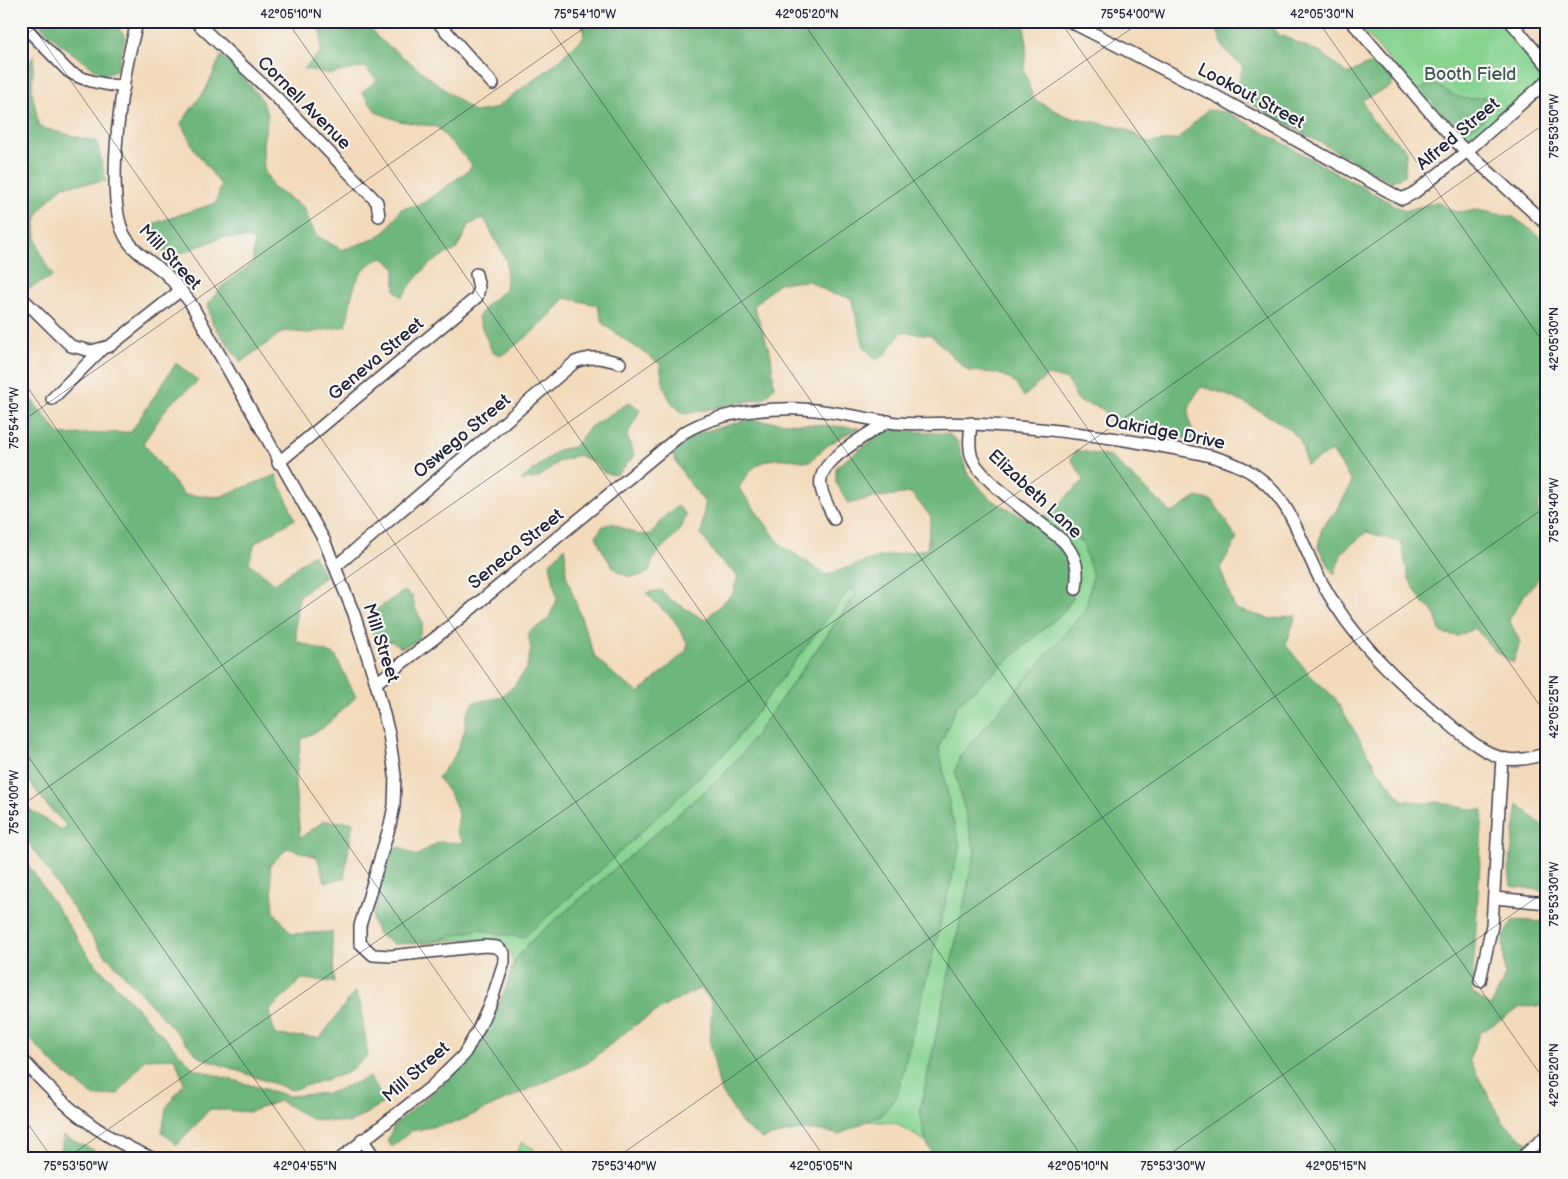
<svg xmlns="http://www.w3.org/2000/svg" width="1568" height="1179" font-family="'Balsamiq Sans',sans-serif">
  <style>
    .green { fill: #87d491; stroke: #547b66 }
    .forest { fill: #6db67b; stroke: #486c5b }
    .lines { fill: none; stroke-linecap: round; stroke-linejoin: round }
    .minor-casing { stroke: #413e4e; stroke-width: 14 }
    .minor { stroke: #fff; stroke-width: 11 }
    .ticks { fill: none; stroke: #22223b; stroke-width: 1; stroke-opacity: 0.45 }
    .labels { text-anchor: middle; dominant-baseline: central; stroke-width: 4.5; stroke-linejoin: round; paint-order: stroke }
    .park-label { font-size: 18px; fill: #405755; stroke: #f6f6f2 }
    .street-label { font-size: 18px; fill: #22223b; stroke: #f6f6f2 }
    .neatline { fill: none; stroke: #22223b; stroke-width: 2 }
    .ticks-label { font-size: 12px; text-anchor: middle; fill: #22223b }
  </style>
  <rect width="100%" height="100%" fill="#f6f6f2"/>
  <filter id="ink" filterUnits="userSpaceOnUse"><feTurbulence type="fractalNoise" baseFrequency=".02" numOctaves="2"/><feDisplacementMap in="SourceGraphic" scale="10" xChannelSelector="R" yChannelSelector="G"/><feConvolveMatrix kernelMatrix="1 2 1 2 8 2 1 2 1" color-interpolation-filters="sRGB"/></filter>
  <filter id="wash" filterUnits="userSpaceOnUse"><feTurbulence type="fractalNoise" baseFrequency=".0096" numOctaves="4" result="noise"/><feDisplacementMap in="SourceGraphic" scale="20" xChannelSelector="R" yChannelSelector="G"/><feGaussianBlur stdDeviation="1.12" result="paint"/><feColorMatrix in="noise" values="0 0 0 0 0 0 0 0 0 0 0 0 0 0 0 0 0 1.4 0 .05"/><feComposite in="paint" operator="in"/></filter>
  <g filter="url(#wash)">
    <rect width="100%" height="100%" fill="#f3daba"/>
    <g class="green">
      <polygon points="1355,21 1506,21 1547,69 1547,77 1465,147"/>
      <polygon points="1052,513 1082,543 1093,575 1086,609 960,756 955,771 975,851 920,1111 926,1142 895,1123 867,1121 882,1114 960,846 951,814 939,747 957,705 1063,612 1030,521"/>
      <path d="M852 585 856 594 742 754 720 778 530 942 513 964 510 951C484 933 456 940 427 943L479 929 504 936 728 750Z"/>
      <polygon points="522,1142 534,1149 529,1158 513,1158"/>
    </g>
    <g class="forest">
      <polygon points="36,21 111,21 126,36 117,69 104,76 61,45"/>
      <path d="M315 21H366L377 37 474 112 494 109 550 68 584 37 582 21H1023L1027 43 1024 69 1033 99 1066 116 1127 129 1148 143 1178 139 1207 110 1227 112 1405 211 1436 202 1456 212 1477 210 1513 217 1547 241V494L1537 506 1547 544V569L1525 594 1509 620 1520 642 1513 663 1494 650 1475 628 1458 636 1441 633 1433 610 1423 603 1409 579 1401 543 1367 532 1342 552 1334 575 1318 547 1322 527 1339 507 1352 482 1332 451 1306 465C1304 457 1303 445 1299 439 1287 422 1221 389 1201 387 1185 409 1186 415 1196 440L1116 427 1101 408 1078 401 1068 380 1048 375 1024 397C1010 370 994 373 968 371L931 335 902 332 885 355 876 360 864 346 851 298 832 294 809 281 779 283 754 306 771 355 774 387 765 398 685 414C666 403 663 385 660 364L604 325 597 305 565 298C547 321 526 339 502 355L492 352 478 318 487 304 505 290 507 262 484 218 469 225 456 250C427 261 420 273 402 297L395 291V267L383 258C352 266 352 299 346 326L309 333 284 331 241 362 212 323 208 304 222 286 253 263 254 239 223 237 172 257 157 247 152 224 216 203 221 185 195 151 181 123 206 89 221 56 233 65 260 97 268 115 263 143 264 169 273 188 303 207 316 235 342 250 374 239 386 231 401 209 423 203 469 170 472 165 437 127 399 121 376 112 362 92 377 80 364 67 330 74 304 69 321 51V29Z"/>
      <polygon points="1227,21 1267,21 1280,35 1321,53 1348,74 1364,66 1379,64 1395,77 1390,87 1362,100 1372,120 1406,149 1405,175 1391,182 1240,98 1235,91 1243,68 1223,48 1216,26"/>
      <path d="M34 55 32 91 39 127 97 142 106 181 63 186C56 193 47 201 41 209 28 229 41 259 53 276L28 289 21 281V78Z"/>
      <path d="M1432 83C1456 95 1458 103 1487 96L1497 104 1483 120 1467 131 1455 126 1421 89Z"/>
      <polygon points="176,363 198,381 168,406 143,443 184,495 219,497 276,475 295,519 255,543 249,563 275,584 313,554 325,577 300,595 296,612 296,641 335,655 356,697 323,728 301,739 295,784 300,838 324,821 353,822 344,879 325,882 317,857 288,848 270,865 274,912 292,934 332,932 334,982 302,979 269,1011 275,1035 320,1038 355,991 360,1003 368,1055 347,1073 292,1090 199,1057 101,950 21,831 21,808 28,808 61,830 66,825 49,808 21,770 21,387 60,435 131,432"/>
      <polygon points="630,402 640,410 627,436 634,456 617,475 604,473 593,462 578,455 558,462 538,478 521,480 558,450 574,447 590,427"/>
      <path d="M747 420 860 428C839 437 825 445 810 462 776 457 758 453 739 488L781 545 826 575 879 557 927 549 931 517 911 493 871 498 848 504 836 482V467L887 429 949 434 958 442 967 473 990 499 1039 526 1069 556 1073 598 1063 612 957 705 939 747 951 814 960 846 897 1096 882 1114 838 1135C813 1126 787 1131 762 1139L742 1124 720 1089 710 1043 712 1003 701 988 672 1002 632 1027 589 1062 457 1122 411 1131 392 1147 387 1141 395 1124 441 1086 479 1048 505 990 513 964 530 942 720 778 742 754 856 595 852 586 728 750 604 867 523 938 479 929 427 943 393 944 378 934 372 920 388 856 398 846 416 856 439 842 464 843 456 832C463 809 451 796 438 777L454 757 465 730 466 716 474 702 499 698 513 687 526 669 531 650 528 633 548 619 557 600 550 563 565 547 566 575 595 657 618 678 639 693 686 651 688 644 674 620 646 593 660 590 673 601 705 620 733 593 738 576 718 559 701 534 705 503 685 477 672 454 692 435Z"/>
      <polygon points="1076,450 1111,457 1172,513 1197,497 1213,501 1237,539 1220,568 1235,609 1271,619 1296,615 1286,645 1310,675 1335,698 1377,769 1402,800 1426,803 1441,802 1468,809 1483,810 1472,993 1491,1006 1505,976 1503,937 1513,920 1547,922 1547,1006 1521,1007 1480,1033 1469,1060 1503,1122 1526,1142 1545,1147 1547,1145 1547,1158 935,1158 926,1142 920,1111 975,851 955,772 960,756 1086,609 1093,575 1082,543 1052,513 1062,501 1084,480 1071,459"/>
      <path d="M678 506 686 515C682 535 665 541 655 557 652 561 651 567 649 572 620 588 606 560 596 536L603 526 612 523 638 535 651 534 666 515Z"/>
      <polygon points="404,591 412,596 415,608 423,623 418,640 402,648 391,641 383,644 375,641 371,626 373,612"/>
      <polygon points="1518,804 1547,830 1547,891 1511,886 1509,868"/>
      <polygon points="21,854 90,958 194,1069 289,1096 329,1093 370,1077 385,1102 350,1123 311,1119 280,1101 249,1112 210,1109 177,1145 162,1132 166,1108 184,1083 175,1058 145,1059 118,1094 95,1097 59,1069 21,1030"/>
      <polygon points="63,1136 110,1158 60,1158"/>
    </g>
  </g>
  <g filter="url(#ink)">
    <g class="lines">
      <g class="minor-casing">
        <g id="minor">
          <path d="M138 21C123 65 102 199 126 238 135 253 152 262 165 273 174 282 182 292 190 302L324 540 354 614 376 683 389 734 395 775 394 806 390 825 360 926V943L373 955 391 956 485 946 497 947 504 953V962L493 996 478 1030 463 1056 431 1087 341 1158"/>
          <polyline points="195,21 278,99 377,202 379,216"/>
          <polyline points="437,21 493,84"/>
          <polyline points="1069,21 1216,96 1402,199 1414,193 1466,152 1547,81"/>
          <polyline points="1351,21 1454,140 1547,225"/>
          <polyline points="1510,21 1547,65"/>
          <path d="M21 23 68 71C85 82 105 84 124 87"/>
          <polyline points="21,297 71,346 91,351 110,346 181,290"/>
          <polyline points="52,399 101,350"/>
          <path d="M971 423C970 435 968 447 972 458 981 481 1042 523 1063 541 1077 557 1079 569 1076 589"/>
          <polyline points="278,463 477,297 479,288 476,274"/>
          <path d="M834 519C830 508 818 491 821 479 824 457 871 433 888 421"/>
          <path d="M335 567 575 362C592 355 603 358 620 363"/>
          <path d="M376 683 448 628 683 433C717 412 762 408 801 409 834 410 865 420 897 423 922 425 948 422 973 424 1036 427 1098 435 1160 446 1191 452 1225 456 1252 473 1294 500 1300 544 1322 583 1353 639 1397 682 1447 722 1462 735 1482 752 1502 758 1516 762 1533 758 1547 753"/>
          <polyline points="1494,898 1547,903"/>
          <polyline points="1480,981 1492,925 1502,758"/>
          <path d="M21 1058C62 1104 94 1134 152 1158"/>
          <polyline points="362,1139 375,1158"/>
          <polyline points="1521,1158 1547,1135"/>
        </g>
      </g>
      <use href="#minor" class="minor"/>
    </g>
  </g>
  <path class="ticks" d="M29 21 825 1158M287 21 1083 1158M545 21 1341 1158M802 21 1547 1084M1060 21 1547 716M1318 21 1547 348M21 38 45 21M21 378 567 1158M21 422 594 21M21 746 310 1158M21 806 1142 21M21 1114 52 1158M67 1158 1547 122M616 1158 1547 506M1164 1158 1547 890"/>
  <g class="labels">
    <g class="park-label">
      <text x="1470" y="74">Booth Field</text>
    </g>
    <g class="street-label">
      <text transform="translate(1251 96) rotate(28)">Lookout Street</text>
      <text transform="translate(304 103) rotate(45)">Cornell Avenue</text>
      <text transform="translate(1458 134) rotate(-40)">Alfred Street</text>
      <text transform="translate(170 257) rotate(47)">Mill Street</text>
      <text transform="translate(376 359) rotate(-40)">Geneva Street</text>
      <text transform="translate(1165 432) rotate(11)">Oakridge Drive</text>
      <text transform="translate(462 436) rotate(-40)">Oswego Street</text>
      <text transform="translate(1035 494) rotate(43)">Elizabeth Lane</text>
      <text transform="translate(516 549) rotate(-39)">Seneca Street</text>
      <text transform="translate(381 643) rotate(72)">Mill Street</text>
      <text transform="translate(416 1072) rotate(-41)">Mill Street</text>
    </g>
  </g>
  <rect width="1568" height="1179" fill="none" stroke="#f6f6f2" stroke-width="55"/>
  <rect x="28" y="28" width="1512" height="1124" class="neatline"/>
  <g class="ticks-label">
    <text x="291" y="18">42°05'10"N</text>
    <text x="585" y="18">75°54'10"W</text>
    <text x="807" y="18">42°05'20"N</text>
    <text x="1133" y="18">75°54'00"W</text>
    <text x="1322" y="18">42°05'30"N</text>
    <text transform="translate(1554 126) rotate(-90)" y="4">75°53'50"W</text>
    <text transform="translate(1554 339) rotate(-90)" y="4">42°05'30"N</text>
    <text transform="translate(14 418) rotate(-90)" y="4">75°54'10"W</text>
    <text transform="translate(1554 510) rotate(-90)" y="4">75°53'40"W</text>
    <text transform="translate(1554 707) rotate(-90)" y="4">42°05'25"N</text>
    <text transform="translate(14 802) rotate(-90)" y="4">75°54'00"W</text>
    <text transform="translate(1554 894) rotate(-90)" y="4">75°53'30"W</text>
    <text transform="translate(1554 1075) rotate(-90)" y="4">42°05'20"N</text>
    <text x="76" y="1170">75°53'50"W</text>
    <text x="305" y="1170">42°04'55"N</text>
    <text x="624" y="1170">75°53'40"W</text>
    <text x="821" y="1170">42°05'05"N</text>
    <text x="1078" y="1170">42°05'10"N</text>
    <text x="1173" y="1170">75°53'30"W</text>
    <text x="1336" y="1170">42°05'15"N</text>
  </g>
</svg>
